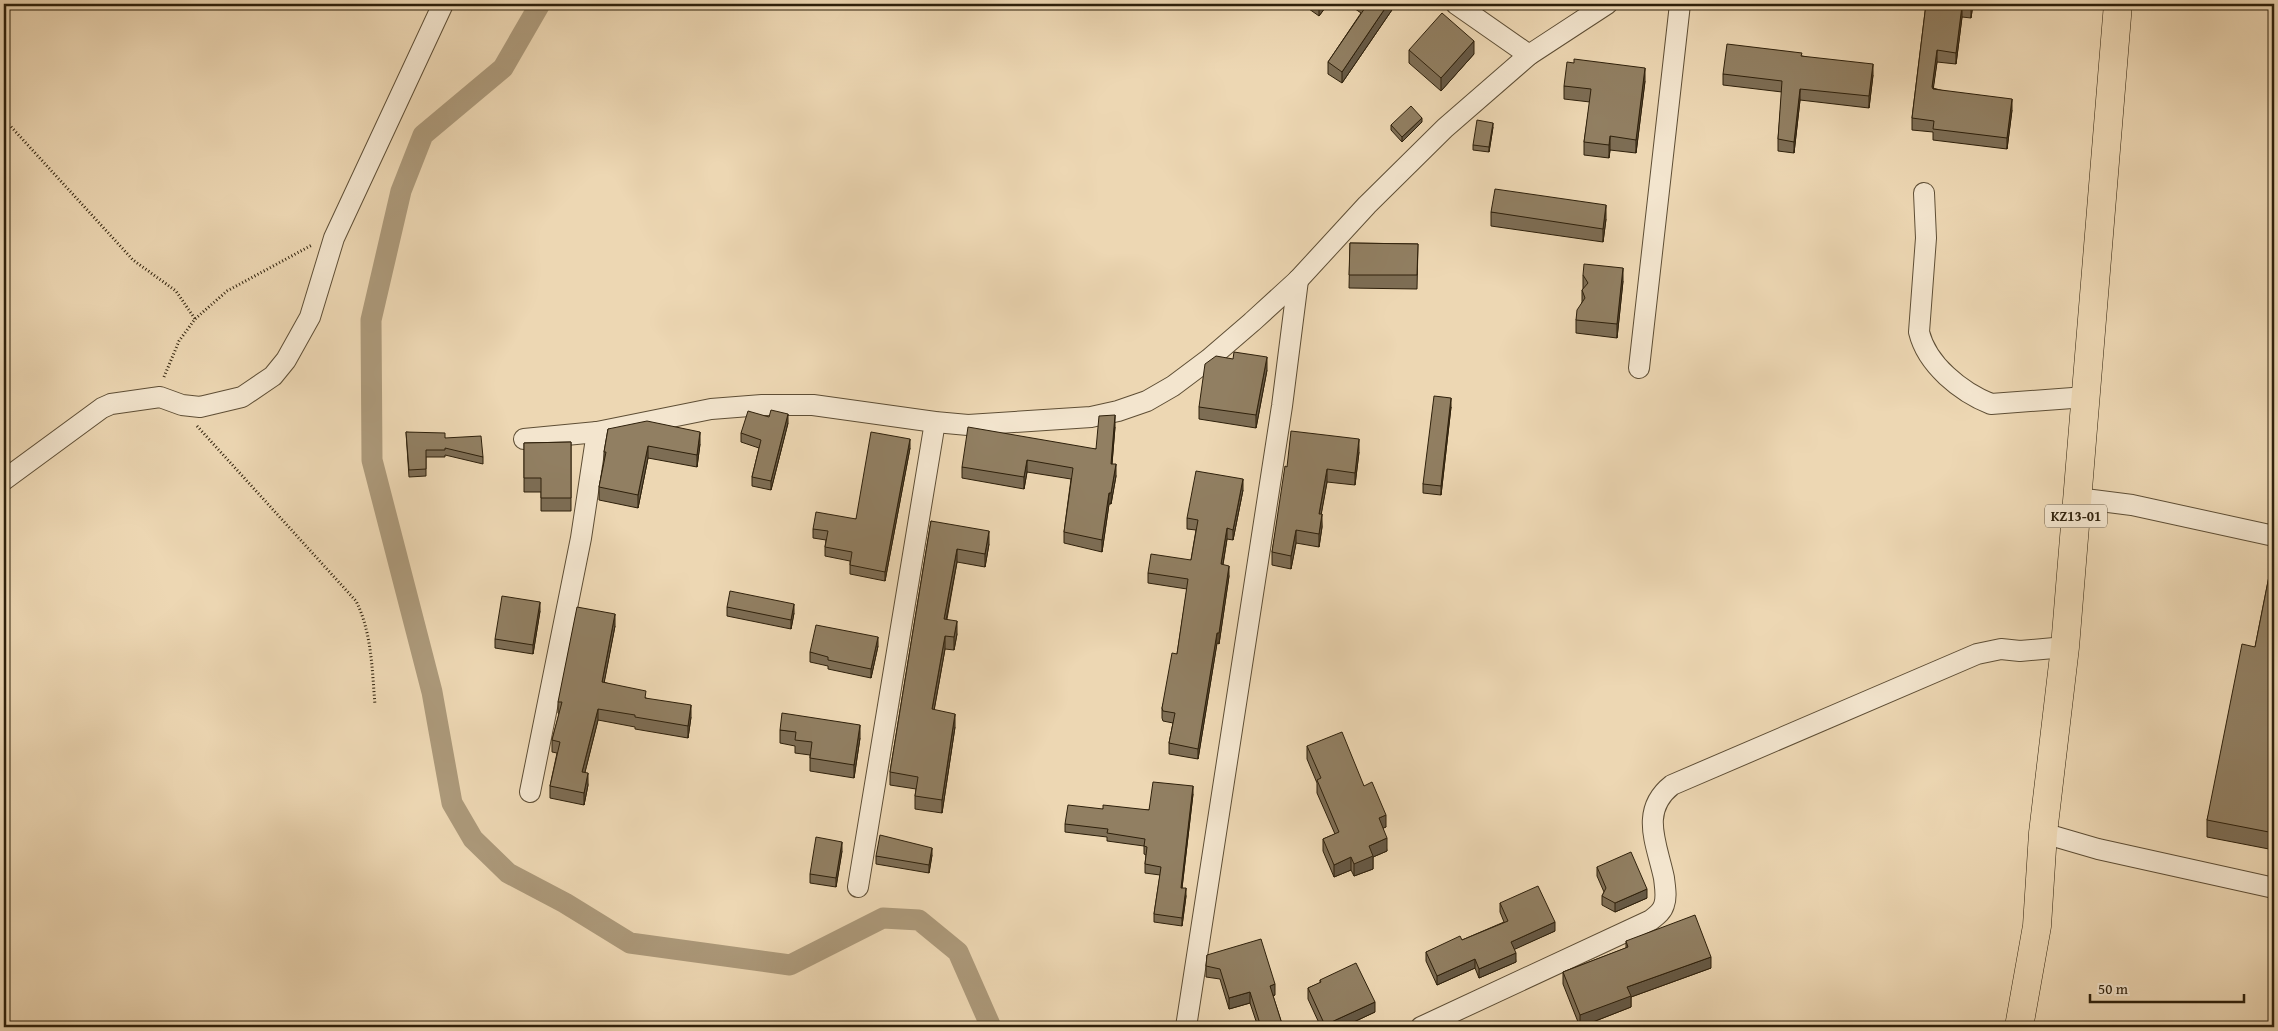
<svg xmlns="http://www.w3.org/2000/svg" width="2278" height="1031" font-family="'Gentium Book Plus',serif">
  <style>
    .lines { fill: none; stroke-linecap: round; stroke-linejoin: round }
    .canal { stroke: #ac997a; stroke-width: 21 }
    .street-casing { stroke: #5e4e35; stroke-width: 22 }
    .highway-casing { stroke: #2e200b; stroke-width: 29 }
    .path { stroke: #2e200b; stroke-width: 3; stroke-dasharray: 1 2.5; stroke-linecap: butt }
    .street { stroke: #f3e5ce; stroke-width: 20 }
    .highway { stroke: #edd7b3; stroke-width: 28 }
    .wall { fill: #7d6d54; stroke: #2e200b }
    .shaded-wall { fill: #665945; stroke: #2e200b }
    .building { fill: #917f62; stroke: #2e200b }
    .labels { text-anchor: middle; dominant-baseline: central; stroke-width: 4.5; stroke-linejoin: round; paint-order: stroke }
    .shield { fill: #f3e5ce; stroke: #695b46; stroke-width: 1 }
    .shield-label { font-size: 14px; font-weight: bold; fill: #2e200b }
  </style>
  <rect width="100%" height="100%" fill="#edd7b3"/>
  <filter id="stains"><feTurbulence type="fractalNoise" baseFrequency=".004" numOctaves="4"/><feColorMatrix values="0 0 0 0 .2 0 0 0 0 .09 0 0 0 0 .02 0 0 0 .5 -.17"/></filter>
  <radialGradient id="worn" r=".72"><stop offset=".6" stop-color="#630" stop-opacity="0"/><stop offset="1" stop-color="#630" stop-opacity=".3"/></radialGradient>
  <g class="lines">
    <polyline class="canal" points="540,4 503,68 423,135 401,191 371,320 372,460 432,692 452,803 473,839 508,873 565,903 630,943 790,965 883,918 919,920 958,952 991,1027"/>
    <g class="street-casing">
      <g id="street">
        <polyline points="1456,4 1529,55"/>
        <path d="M1924 193 1926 238 1919 332C1927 365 1961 392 1991 404L2086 397"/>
        <polyline points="1639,368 1680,4"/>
        <polyline points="524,439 597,432 711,409 762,405 813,405 935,422 968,425 1091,417 1118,411 1147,401 1173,386 1209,359 1252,322 1298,280 1367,205 1445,128 1529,55 1607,4"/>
        <polyline points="4,480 102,408 111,404 160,397 182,405 200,407 242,397 273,376 286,360 310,317 334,238 443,4"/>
        <polyline points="2077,498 2132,505 2274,536"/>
        <polyline points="530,792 581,538 597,432"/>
        <polyline points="2043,833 2098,849 2274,888"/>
        <polyline points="858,887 935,422"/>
        <polyline points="1186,1027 1282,406 1298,280"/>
        <path d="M1421 1027 1651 920C1656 916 1662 912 1664 905 1667 897 1665 887 1664 878 1657 844 1639 811 1672 785L1977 654 2001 649 2020 651 2065 647"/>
      </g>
    </g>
    <g class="highway-casing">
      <polyline id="highway" points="2019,1027 2037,926 2043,833 2065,647 2118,4"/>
    </g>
    <g class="path">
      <polyline points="4,119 133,260 176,291 195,319"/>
      <polyline points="164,377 179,341 195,319 227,291 312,245"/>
      <path d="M197 426 356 601C372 633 372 670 375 705"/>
    </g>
    <use href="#street" class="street"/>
    <use href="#highway" class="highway"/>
  </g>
  <g class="wall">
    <polygon points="1302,4 1328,4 1319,16"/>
    <polygon points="1348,4 1396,4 1342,83 1328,74 1328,62 1361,13"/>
    <polygon points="1926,4 1973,4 1971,18 1962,17 1956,64 1937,62 1933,88 2012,110 2007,149 1933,140 1933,132 1912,130 1912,118"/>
    <polygon points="1409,50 1474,54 1441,91 1409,63"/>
    <polygon points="1802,56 1873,75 1869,108 1800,100 1794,153 1778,151 1778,139 1782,92 1723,85 1723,74"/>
    <polygon points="1645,81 1636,153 1610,150 1609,158 1584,155 1584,142 1590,102 1564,99 1564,86"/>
    <polygon points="1422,122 1402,142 1391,130 1391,125"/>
    <polygon points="1493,127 1489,152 1473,150 1473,145"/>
    <polygon points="1491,212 1606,219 1603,242 1491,226"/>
    <polygon points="1350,243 1418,244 1417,289 1349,288"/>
    <polygon points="1583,275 1623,281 1617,338 1576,333 1576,320 1582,302 1582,290 1583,289"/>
    <polygon points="1233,359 1267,370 1256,428 1199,419 1199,407"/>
    <polygon points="1451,407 1441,495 1423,493 1423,484"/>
    <polygon points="769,417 788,423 771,490 752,486 752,477 759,448 741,442 741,433"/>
    <polygon points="1115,427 1112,464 1116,476 1111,504 1109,504 1102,552 1064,543 1064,532 1071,479 1027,472 1024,489 962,478 962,467 1096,449"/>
    <polygon points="608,429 700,444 697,467 648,458 638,508 599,500 599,487 604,462 604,452"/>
    <polygon points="406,432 445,438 483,457 483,464 445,455 445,457 426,457 426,476 409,477"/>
    <polygon points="571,442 571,511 541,511 541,492 524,492 524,443"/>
    <polygon points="910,448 885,581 850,574 850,561 825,556 825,547 826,540 813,538 813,529 856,519"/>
    <polygon points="1359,452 1355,485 1327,482 1321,514 1322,527 1319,547 1296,543 1291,569 1272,565 1272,552 1287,467"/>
    <polygon points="1243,490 1233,540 1227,539 1223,565 1229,576 1219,644 1217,643 1198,759 1169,754 1169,743 1173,723 1163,721 1162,718 1162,708 1177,654 1187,589 1148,583 1148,573 1191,560 1196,530 1187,529 1187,518"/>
    <polygon points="931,521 989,544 985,567 957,562 947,619 957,634 954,650 945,649 934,710 955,727 942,813 915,809 915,796 916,789 890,785 890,772"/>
    <polygon points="2274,551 2274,850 2207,837 2207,820 2255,647"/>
    <polygon points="727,607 794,613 791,629 727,616"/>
    <polygon points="540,611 533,654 495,648 495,639"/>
    <polygon points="615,626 604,682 646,698 691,717 688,738 635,729 635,727 598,720 585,772 588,785 584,805 550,798 550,786 557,753 552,752 552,740 559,714 558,713 558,702"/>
    <polygon points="878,646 871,678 828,669 828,666 810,662 810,652"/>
    <polygon points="780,730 860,738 854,778 810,771 810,755 795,753 795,746 780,743"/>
    <polygon points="1307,746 1364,786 1386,827 1383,828 1387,851 1373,857 1373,869 1354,876 1351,870 1334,877 1323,851 1323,839 1335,834 1317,793 1317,783 1307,759"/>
    <polygon points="1193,794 1182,888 1186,896 1182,926 1154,922 1154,914 1160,875 1145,873 1145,864 1146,855 1144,854 1144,846 1107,841 1107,837 1065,832 1065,824 1103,809 1149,810"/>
    <polygon points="842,851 836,887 810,883 810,874"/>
    <polygon points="932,855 929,873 876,864 876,856"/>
    <polygon points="1597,867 1647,898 1615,912 1602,905 1602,896 1604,892 1597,876"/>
    <polygon points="1500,903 1555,931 1514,949 1516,962 1479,978 1475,968 1437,985 1426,961 1426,952 1462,940 1504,922 1500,912"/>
    <polygon points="1626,941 1711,968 1631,997 1631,1007 1580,1027 1563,984 1563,972 1626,948"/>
    <polygon points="1207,955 1275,995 1273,996 1283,1027 1258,1027 1250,1003 1229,1009 1220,979 1206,977 1206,966"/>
    <polygon points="1320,980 1375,1012 1343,1027 1310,1027 1319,1023 1308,999 1308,988 1320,983"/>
  </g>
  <g class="shaded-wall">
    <polygon points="1319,4 1328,4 1319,16"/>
    <polygon points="1388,4 1396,4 1342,83 1342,72"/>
    <polygon points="1971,4 1973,4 1971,18"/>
    <polygon points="1962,6 1962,17 1956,64 1956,53"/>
    <polygon points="1474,41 1474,54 1441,91 1441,78"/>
    <polygon points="1937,50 1937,62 1932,98 1932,87"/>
    <polygon points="1873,64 1873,75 1869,108 1869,96"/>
    <polygon points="1645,68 1645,81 1636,153 1636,140"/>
    <polygon points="1800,89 1800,100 1794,153 1794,142"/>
    <polygon points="2012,99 2012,110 2007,149 2007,138"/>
    <polygon points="1422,118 1422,122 1402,142 1402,137"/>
    <polygon points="1493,123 1493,127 1489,152 1489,147"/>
    <polygon points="1610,136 1610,150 1609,158 1609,145"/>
    <polygon points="1606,205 1606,219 1603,242 1603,229"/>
    <polygon points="1623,268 1623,281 1617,338 1617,324"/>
    <polygon points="1267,357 1267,370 1256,428 1256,415"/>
    <polygon points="1451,398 1451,407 1441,495 1441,486"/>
    <polygon points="788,414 788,423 771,490 771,481"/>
    <polygon points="1115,415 1115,427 1111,475 1111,464"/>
    <polygon points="700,432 700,444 697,467 697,455"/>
    <polygon points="910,439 910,448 885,581 885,572"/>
    <polygon points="1359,439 1359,452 1355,485 1355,473"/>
    <polygon points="648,446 648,458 638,508 638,495"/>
    <polygon points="1027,460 1027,472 1024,489 1024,477"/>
    <polygon points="1116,464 1116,476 1111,504 1111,493"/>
    <polygon points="1327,469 1327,482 1319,527 1319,514"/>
    <polygon points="1243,479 1243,490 1233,540 1233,530"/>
    <polygon points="1109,493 1109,504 1102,552 1102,540"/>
    <polygon points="1322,514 1322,527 1319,547 1319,534"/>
    <polygon points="1227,528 1227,539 1221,575 1221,564"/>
    <polygon points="1296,530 1296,543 1291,569 1291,556"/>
    <polygon points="989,531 989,544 985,567 985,554"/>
    <polygon points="957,549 957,562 944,631 944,619"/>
    <polygon points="1229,566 1229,576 1219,644 1219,633"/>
    <polygon points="540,602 540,611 533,654 533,645"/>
    <polygon points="794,604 794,613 791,629 791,620"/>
    <polygon points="615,614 615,626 602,694 602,682"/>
    <polygon points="957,621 957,634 954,650 954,637"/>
    <polygon points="1217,633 1217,643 1198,759 1198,749"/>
    <polygon points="945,636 945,649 932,722 932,709"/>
    <polygon points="878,637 878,646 871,678 871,669"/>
    <polygon points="691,705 691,717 688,738 688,726"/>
    <polygon points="598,709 598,720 582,784 582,772"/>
    <polygon points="955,714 955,727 942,813 942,800"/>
    <polygon points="860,725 860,738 854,778 854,765"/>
    <polygon points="588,773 588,785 584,805 584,793"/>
    <polygon points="1193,786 1193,794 1181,896 1181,888"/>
    <polygon points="1386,815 1386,827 1379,830 1379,818"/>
    <polygon points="1387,838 1387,851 1373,857 1373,869 1354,876 1354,864 1369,846"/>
    <polygon points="842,842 842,851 836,887 836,878"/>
    <polygon points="932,848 932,855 929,873 929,865"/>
    <polygon points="1351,857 1351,870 1334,877 1334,865"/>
    <polygon points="1186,888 1186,896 1182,926 1182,918"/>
    <polygon points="1647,889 1647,898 1615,912 1615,903"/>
    <polygon points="1555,922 1555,931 1511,951 1511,942"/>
    <polygon points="1516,953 1516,962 1479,978 1479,969"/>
    <polygon points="1711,957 1711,968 1631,997 1631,1007 1580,1027 1580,1015 1627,987"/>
    <polygon points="1475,959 1475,968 1437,985 1437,976"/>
    <polygon points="1275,984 1275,995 1270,996 1270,986"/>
    <polygon points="1250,992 1250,1003 1229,1009 1229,998"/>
    <polygon points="1375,1002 1375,1012 1343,1027 1327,1027 1327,1024"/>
  </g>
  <g class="building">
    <polygon points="1364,4 1388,4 1342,72 1328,62 1367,5"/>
    <polygon points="1926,4 1971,4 1971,7 1962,6 1956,53 1937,50 1932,87 1933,89 2012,99 2007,138 1933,129 1934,121 1912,118"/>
    <polygon points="1442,13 1474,41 1441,78 1409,50"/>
    <polygon points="1727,44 1802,53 1801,56 1873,64 1869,96 1800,89 1794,142 1778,139 1782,81 1723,74"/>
    <polygon points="1574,59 1645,68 1636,140 1610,136 1609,145 1584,142 1591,89 1564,86 1567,62 1574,63"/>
    <polygon points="1411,106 1422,118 1402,137 1391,125"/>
    <polygon points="1477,120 1493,123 1489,147 1473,145"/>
    <polygon points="1495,189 1606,205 1603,229 1491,212"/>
    <polygon points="1350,243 1418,244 1417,275 1349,275"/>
    <polygon points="1584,264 1623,268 1617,324 1576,320 1577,310 1585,298 1582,290 1588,283 1583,275"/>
    <polygon points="1234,352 1267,357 1256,415 1199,407 1205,364 1216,356 1233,359"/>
    <polygon points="1434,396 1451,398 1441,486 1423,484"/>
    <polygon points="771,410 788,414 771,481 752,477 761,440 741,433 748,411 769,417"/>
    <polygon points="1115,415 1111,464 1116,464 1111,493 1109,493 1102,540 1064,532 1073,468 1027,460 1024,477 962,467 968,427 1096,449 1099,416"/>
    <polygon points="647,421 700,432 697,455 648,446 638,495 599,487 606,452 604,452 608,429"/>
    <polygon points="1291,431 1359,439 1355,473 1327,469 1319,514 1322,514 1319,534 1296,530 1291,556 1272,552 1285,466 1287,467"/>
    <polygon points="406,432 445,433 445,438 481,436 483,457 445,448 445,450 426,450 426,469 409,470"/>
    <polygon points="871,432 910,439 885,572 850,565 852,552 825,547 828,531 813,529 816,512 856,519"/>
    <polygon points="571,442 571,498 541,498 541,478 524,478 524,443"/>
    <polygon points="1196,471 1243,479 1233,530 1227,528 1221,564 1229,566 1219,633 1217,633 1198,749 1169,743 1175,713 1163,711 1162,708 1172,653 1177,654 1188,579 1148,573 1151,554 1191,560 1198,520 1187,518"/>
    <polygon points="931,521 989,531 985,554 957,549 944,619 957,621 954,637 945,636 932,709 955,714 942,800 915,796 918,777 890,772"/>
    <polygon points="2274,551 2274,833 2207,820 2242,644 2255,647"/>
    <polygon points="730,591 794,604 791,620 727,607"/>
    <polygon points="502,596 540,602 533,645 495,639"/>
    <polygon points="577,607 615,614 602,682 646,691 645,698 691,705 688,726 635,717 635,715 598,709 582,772 588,773 584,793 550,786 560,742 552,740 562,702 558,702"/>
    <polygon points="816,625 878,637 871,669 828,660 828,657 810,652"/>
    <polygon points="782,713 860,725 854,765 810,758 812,742 795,740 796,732 780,730"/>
    <polygon points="1342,732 1364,786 1372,782 1386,815 1379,818 1387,838 1369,846 1373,856 1354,864 1351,857 1334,865 1323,839 1339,832 1317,780 1321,778 1307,746"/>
    <polygon points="1153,782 1193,786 1181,888 1186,888 1182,918 1154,914 1161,867 1145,864 1147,847 1144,846 1145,839 1107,833 1108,829 1065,824 1068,805 1103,809 1103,805 1149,810"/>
    <polygon points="880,835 932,848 929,865 876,856"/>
    <polygon points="816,837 842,842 836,878 810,874"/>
    <polygon points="1631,852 1647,889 1615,903 1602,896 1606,888 1597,867"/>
    <polygon points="1538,886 1555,922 1511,942 1516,953 1479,969 1475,959 1437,976 1426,952 1460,936 1462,940 1508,921 1500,903"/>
    <polygon points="1695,915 1711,957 1627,987 1631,996 1580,1015 1563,972 1628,947 1626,941"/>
    <polygon points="1261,939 1275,984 1270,986 1283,1027 1261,1027 1250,992 1229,998 1220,969 1206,966 1207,955"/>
    <polygon points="1356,963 1375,1002 1327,1024 1329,1027 1310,1027 1323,1021 1308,988 1321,982 1320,980"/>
  </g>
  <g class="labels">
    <rect class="shield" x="2045" y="504.5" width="62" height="23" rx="4"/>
    <g class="shield-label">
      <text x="2076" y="516">KZ13-01</text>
    </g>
  </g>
  <rect width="2278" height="1031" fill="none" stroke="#edd7b3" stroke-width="20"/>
  <rect x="5" y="5" width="2268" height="1021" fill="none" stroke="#2e200b" stroke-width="2.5"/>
  <rect x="10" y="10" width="2258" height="1011" fill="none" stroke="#2e200b"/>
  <path d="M2090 994v8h154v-8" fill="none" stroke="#2e200b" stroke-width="2.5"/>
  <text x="2098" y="994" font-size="15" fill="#2e200b" stroke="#f3e5ce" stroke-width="4" paint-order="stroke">50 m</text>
  <rect width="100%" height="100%" filter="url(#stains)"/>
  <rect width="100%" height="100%" fill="url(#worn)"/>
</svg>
